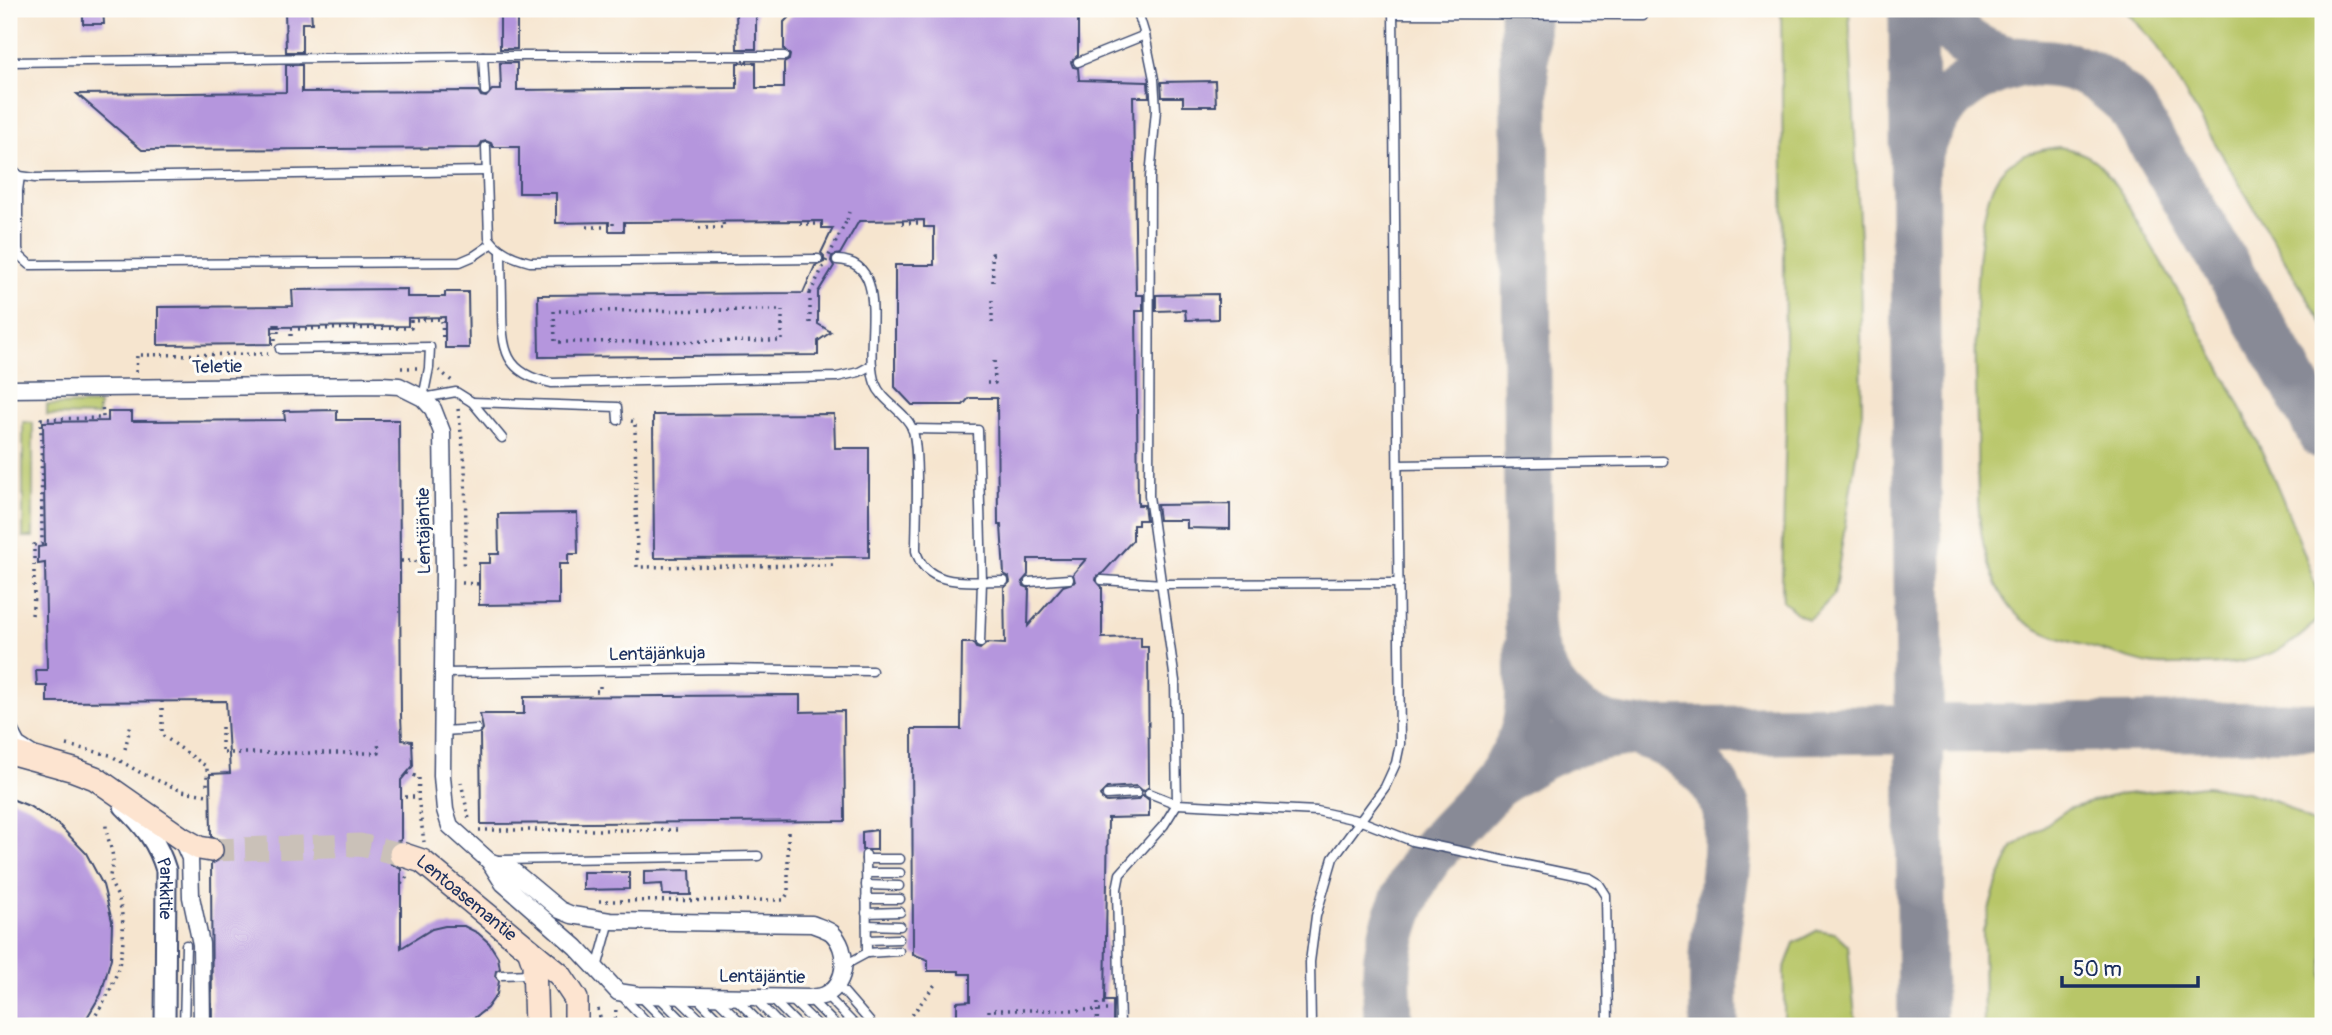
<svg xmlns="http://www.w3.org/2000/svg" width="2332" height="1035" font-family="Pangolin,sans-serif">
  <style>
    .green { fill: #b8c668; stroke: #6a7a63; stroke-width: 2 }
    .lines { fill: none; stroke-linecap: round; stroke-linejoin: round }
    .taxiway { stroke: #888a96; stroke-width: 49 }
    .building { fill: #b596dd; fill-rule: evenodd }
    .secondary-tunnel { stroke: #cac1b8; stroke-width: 23; stroke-dasharray: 23 11; stroke-linecap: butt }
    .service-casing { stroke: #3c4a6f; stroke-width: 11 }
    .minor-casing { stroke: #3c4a6f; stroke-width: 19 }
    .tertiary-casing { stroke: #3c4a6f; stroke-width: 23 }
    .secondary-casing { stroke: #3c4a6f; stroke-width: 26 }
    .path { stroke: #3c4a6f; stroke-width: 3.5; stroke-dasharray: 2 5; stroke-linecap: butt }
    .service { stroke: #fff; stroke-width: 8 }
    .minor { stroke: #fff; stroke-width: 16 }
    .tertiary { stroke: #fff; stroke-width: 19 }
    .secondary { stroke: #fde4d0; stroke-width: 23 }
    .service-bridge-casing { stroke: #3c4a6f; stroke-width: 11; stroke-linecap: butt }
    .secondary-bridge-casing { stroke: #3c4a6f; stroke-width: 26; stroke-linecap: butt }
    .path-bridge { stroke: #3c4a6f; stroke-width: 3.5; stroke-dasharray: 2 5; stroke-linecap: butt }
    .service-bridge { stroke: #fff; stroke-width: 8 }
    .secondary-bridge { stroke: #fde4d0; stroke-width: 23 }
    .labels { text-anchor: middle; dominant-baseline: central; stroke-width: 6; stroke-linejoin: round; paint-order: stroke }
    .street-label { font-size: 18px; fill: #1b2f5e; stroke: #fdfcf7 }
  </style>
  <rect width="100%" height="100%" fill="#fdfcf7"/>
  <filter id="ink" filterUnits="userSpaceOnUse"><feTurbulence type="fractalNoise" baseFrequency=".0143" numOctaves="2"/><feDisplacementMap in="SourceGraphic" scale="14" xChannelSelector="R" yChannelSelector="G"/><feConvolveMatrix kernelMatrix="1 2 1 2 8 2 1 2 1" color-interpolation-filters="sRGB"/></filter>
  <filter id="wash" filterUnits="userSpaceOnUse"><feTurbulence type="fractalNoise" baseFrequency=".00686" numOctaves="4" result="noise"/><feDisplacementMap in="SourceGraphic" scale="28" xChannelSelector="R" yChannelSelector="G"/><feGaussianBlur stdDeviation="1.57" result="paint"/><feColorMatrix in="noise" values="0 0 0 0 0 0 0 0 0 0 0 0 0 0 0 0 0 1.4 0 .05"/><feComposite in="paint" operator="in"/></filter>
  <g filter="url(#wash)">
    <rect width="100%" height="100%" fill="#f6e5cf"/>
    <g class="green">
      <polygon points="1781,9 1849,9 1860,241 1862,417 1834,595 1818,612 1808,619 1799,615 1783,601 1782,584 1786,418"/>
      <polygon points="2124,9 2323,9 2323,324 2156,44"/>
      <path d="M2059 147C2091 152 2101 163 2119 190 2181 296 2244 400 2289 515 2302 548 2318 581 2320 617 2282 662 2237 666 2181 665 2171 665 2160 666 2150 664 2134 661 2119 655 2104 651 2075 642 2039 637 2017 615 2003 601 1993 578 1987 559 1975 517 1978 471 1977 427 1976 371 1969 220 1998 176 2011 156 2037 150 2059 147Z"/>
      <polygon points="99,404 98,416 47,415 47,405"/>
      <polygon points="23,422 33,423 33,537 23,537"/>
      <polygon points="2206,786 2246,792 2279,802 2323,830 2323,1026 1984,1026 1983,931 1997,882 2013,848 2068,809 2116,795"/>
      <polygon points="1818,930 1835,933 1848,945 1856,1026 1784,1026 1784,970 1794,943"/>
    </g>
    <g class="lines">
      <g class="taxiway">
        <path d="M1524 9 1529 627C1535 672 1561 712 1606 726 1616 729 1627 729 1637 732 1677 743 1717 772 1727 815 1729 823 1727 833 1727 841 1727 880 1716 918 1714 957 1713 980 1714 1003 1714 1026"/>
        <polyline points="1913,9 1922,1026"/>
        <path d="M1932 9C1955 38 1985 59 2023 62 2041 64 2059 63 2076 69 2098 76 2114 90 2130 105L2283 362 2323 435"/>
        <path d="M1916 161C1934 104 1965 74 2024 62"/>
        <path d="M1494 785C1546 750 1572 738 1635 731L2323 726"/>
        <path d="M1388 1026C1388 1007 1385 974 1388 957 1392 931 1403 899 1416 876 1447 822 1510 789 1526 726 1532 701 1529 672 1529 646"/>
      </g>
    </g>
    <g id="blocks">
      <g class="building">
        <polygon points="83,9 103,9 104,24 83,24"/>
        <polygon points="285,9 311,9 312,23 302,23 302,52 286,52"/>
        <rect x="500" y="9" width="17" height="40"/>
        <polygon points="736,9 756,9 756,49 737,49"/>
        <path d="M797 9H1078V55L1071 62 1073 67 1078 68 1079 80 1148 82 1149 97H1133L1136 295H1143V311H1136L1138 505H1144L1146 520H1138V525H1133V540L1103 573 1097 576 1096 580 1102 587V638L1141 637V647H1148L1149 787 1143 791 1137 786 1107 788 1100 795 1102 799 1107 802 1137 800 1143 795 1149 800V817L1108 818 1105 1001H1113V1026H957V1002L970 1001V974H959V971H928V960L913 954 912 729H961L962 643H973L976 648 980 649 987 643 1005 644 1004 588 1010 582 1009 577 1004 574 1001 525H998L997 398H969L963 405H912L895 387V265H934V227H924V220L859 221 840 254 832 256 831 261 834 266 818 292V324L831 332 818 341V355L539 357 538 295 803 293 815 266 824 262V256L821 253 833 228H822V221L624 222V231H609V222L556 223V193H519V147H493L491 143 486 141 482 142 479 148 142 150 77 94 286 92V65H302V92L478 91 481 96 486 97 492 90H501L500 63H517V90L737 88V63H756V88H784V63L789 60 790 55 784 49V22ZM1028 559H1086L1073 574 1075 582 1063 586 1028 626 1029 588 1024 586 1022 582 1028 575Z"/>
        <polygon points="1215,81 1216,106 1183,106 1183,97 1162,97 1161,82"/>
        <polygon points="407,289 407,297 445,297 445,292 468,292 469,348 445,348 445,317 408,318 408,326 272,327 272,344 158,345 158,307 293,306 292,290"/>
        <polygon points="1218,294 1218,319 1186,320 1185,310 1156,311 1156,295"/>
        <polygon points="337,410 337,420 399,420 401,715 402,740 412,741 413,766 401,780 401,840 391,844 387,856 391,864 401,869 401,948 432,929 445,926 464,926 478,933 489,943 498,957 500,969 496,971 495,976 499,981 497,994 487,1008 474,1018 450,1026 212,1026 211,864 221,859 225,852 220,840 211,836 210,774 230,773 226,701 47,702 47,686 37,686 36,670 47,670 45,563 38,564 38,547 45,546 43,422 108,421 108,412 132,412 132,421 285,420 284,411"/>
        <polygon points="834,414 835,448 869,448 869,557 654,558 653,415"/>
        <polygon points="1230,504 1230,529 1187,528 1187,520 1159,520 1157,505"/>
        <polygon points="577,513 578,554 568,554 568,564 559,564 559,604 479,605 479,563 490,563 490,554 499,554 498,514"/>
        <polygon points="800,695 800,712 844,711 845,821 481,824 480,734 483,729 480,714 524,714 524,697"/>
        <polygon points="9,798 29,806 60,826 86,853 103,885 112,921 111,958 101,994 82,1026 9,1026"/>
        <polygon points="877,830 877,850 862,850 862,832"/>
        <polygon points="690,870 691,895 663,895 662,884 644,885 644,871"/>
        <polygon points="583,872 629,872 629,889 583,890"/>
      </g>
    </g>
  </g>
  <g filter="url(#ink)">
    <use href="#blocks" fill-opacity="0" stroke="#3c4a6f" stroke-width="2"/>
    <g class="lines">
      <polyline class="secondary-tunnel" points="211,850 360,845 401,854"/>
      <g class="service-casing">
        <g id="service">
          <polyline points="1137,9 1145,35"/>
          <polyline points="1393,14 1642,15"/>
          <polyline points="483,56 485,91"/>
          <polyline points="9,62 483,56 784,56"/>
          <polyline points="1078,62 1145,35 1154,79 1156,110 1150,177 1149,496 1175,681 1177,804 1164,825 1120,874 1117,889 1120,1026"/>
          <path d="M486 147 489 238C498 252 514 258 530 262L818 259"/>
          <polyline points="9,166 20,176 35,178 486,171"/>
          <polyline points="20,176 18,191 18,249 20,256 30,265 460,262 474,256 493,243"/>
          <path d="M501 250C501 269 502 287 502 306 502 349 504 374 552 383L837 377 859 372 872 365"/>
          <path d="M837 260C894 261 862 348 875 383 882 402 904 410 912 428 920 447 916 526 916 551 926 589 972 581 1004 581"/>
          <polyline points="280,349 430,347 429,368 423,398 456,392 472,402 502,438"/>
          <polyline points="472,402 617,407 618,420"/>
          <polyline points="912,429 978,430 982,581 980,643"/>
          <polyline points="1398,465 1663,461"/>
          <polyline points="1102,580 1163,584 1399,583"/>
          <polyline points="1029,582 1069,579"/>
          <polyline points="443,673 725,669 872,671"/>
          <polyline points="443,731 476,729"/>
          <polyline points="1149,793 1177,804 1317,811 1361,821 1412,841 1589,878 1599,884 1606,895 1608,1026"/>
          <polyline points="1107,795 1137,793"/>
          <polyline points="866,859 900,859"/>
          <polyline points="498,860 758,856"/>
          <polyline points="866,873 900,873"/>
          <polyline points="866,885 899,886"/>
          <polyline points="866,899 900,899"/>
          <polyline points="866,913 900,912"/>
          <polyline points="867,925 900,926"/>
          <polyline points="867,940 899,939"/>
          <polyline points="867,953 899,951"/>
          <polyline points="843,966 867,953 866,855"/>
          <polyline points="597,968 610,921"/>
          <polyline points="837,984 870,1022"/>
          <polyline points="620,994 651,1026"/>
          <polyline points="826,995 856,1026"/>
          <polyline points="641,997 670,1026"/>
          <polyline points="659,997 688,1026"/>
          <polyline points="678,998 707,1026"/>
          <polyline points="697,998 725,1026"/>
          <polyline points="809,998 837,1026"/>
          <polyline points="717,999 745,1026"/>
          <polyline points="736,999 763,1026"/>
          <polyline points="755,999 781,1026"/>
          <polyline points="773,1000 799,1026"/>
          <polyline points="792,1000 819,1026"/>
          <polyline points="184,1026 186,945"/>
          <polyline points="1311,1026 1310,962 1316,916 1333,858 1385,787 1396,763 1400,744 1393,9"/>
        </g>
      </g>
      <g class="minor-casing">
        <g id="minor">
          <path d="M9 389 381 385 399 386 423 398 433 409 442 432 444 567 442 776 445 810 450 826 489 861 512 870 560 910 572 915 610 921 812 924C819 927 827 929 832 933 849 949 848 984 825 995 821 997 814 997 809 998L638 995 618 992 576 947 503 883 489 861"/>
          <polyline points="9,730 17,745 31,754"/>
          <polyline points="181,838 190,858 191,897 201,944 202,1026"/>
        </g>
      </g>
      <g class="tertiary-casing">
        <g id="tertiary">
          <path id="s1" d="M124 806C144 825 158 843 166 870L165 1026"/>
        </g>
      </g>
      <g class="secondary-casing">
        <polyline id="secondary" points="9,752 74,770 95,778 181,838 199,848 211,850"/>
      </g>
      <g class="path">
        <polyline points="847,220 849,212"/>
        <polyline points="902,223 927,223 927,220"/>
        <polyline points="800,224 825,224 825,221"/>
        <polyline points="587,227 613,227 613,222"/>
        <polyline points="699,228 724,228 723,222"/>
        <polyline points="993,282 992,254 995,254"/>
        <polyline points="810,293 810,325"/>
        <polyline points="992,300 992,325"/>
        <polygon points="782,310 782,341 555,342 554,311"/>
        <polyline points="291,336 291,329 411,328 411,320 442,319 443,341"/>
        <polyline points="275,340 275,323 278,323 278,337"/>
        <polyline points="401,368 418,368"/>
        <polyline points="439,370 452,381"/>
        <polyline points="136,372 137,355 268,354"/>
        <polyline points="987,383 995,383 994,358"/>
        <polyline points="458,409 465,464 466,534 463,568"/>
        <polyline points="631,421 635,422 637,567 837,565"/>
        <polyline points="401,561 415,561 423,567 429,567"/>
        <polyline points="462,583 479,584"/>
        <polyline points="32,615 34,597 34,545 42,544 41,419 103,418 102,403"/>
        <polyline points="596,691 600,691 600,683"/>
        <polyline points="222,727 222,753 379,753 378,740"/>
        <polyline points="67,745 110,755 143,774 182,791 207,795"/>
        <polyline points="125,749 131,724"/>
        <polyline points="407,773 418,777"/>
        <polyline points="419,778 418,797 424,842"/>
        <polyline points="461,782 469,819"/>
        <polyline points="405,797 418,797"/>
        <polyline points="479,830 680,830"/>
        <polyline points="401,884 407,877"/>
        <polyline points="599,901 784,900 788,893 788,829"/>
        <path d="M88 1026C116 989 131 947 119 900 117 893 112 887 110 880 109 873 114 866 113 859 112 846 105 835 106 822"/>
        <polyline points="615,1026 616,1007"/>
        <polyline points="904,1026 936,983"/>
        <polyline points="989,1026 989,1010 1107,1010"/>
        <polyline points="1097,1026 1098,1003 1107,1003"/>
      </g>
      <use href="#service" class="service"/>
      <use href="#minor" class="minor"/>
      <use href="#tertiary" class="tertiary"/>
      <use href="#secondary" class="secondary"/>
      <g class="service-bridge-casing">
        <polyline id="service-bridge" points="501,975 532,974"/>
      </g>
      <g class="secondary-bridge-casing">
        <g id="secondary-bridge">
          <path id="s2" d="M401 854 422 861 560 975 576 999V1026"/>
          <polyline points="529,949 534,964 536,1026"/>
        </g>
      </g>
      <g class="path-bridge">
        <polyline points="810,293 847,220"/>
        <polyline points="162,701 162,735 207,767 207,785"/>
        <polyline points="598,1009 602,1026"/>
      </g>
      <use href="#service-bridge" class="service-bridge"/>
      <use href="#secondary-bridge" class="secondary-bridge"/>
    </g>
  </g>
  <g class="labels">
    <g class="street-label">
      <text transform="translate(217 367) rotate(-1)">Teletie</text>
      <text transform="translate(424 531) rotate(-91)">Lentäjäntie</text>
      <text transform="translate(657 654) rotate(-1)">Lentäjänkuja</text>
      <text stroke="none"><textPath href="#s1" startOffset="96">Parkkitie</textPath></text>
      <text stroke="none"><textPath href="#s2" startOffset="80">Lentoasemantie</textPath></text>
      <text transform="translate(762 977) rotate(1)">Lentäjäntie</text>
    </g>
  </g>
  <rect width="2332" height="1035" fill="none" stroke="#fdfcf7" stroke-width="35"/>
  <path d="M2062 976v10h136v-10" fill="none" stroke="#1b2f5e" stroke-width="3.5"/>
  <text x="2073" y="976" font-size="21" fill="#1b2f5e" stroke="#fdfcf7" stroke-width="5" paint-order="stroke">50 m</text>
</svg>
